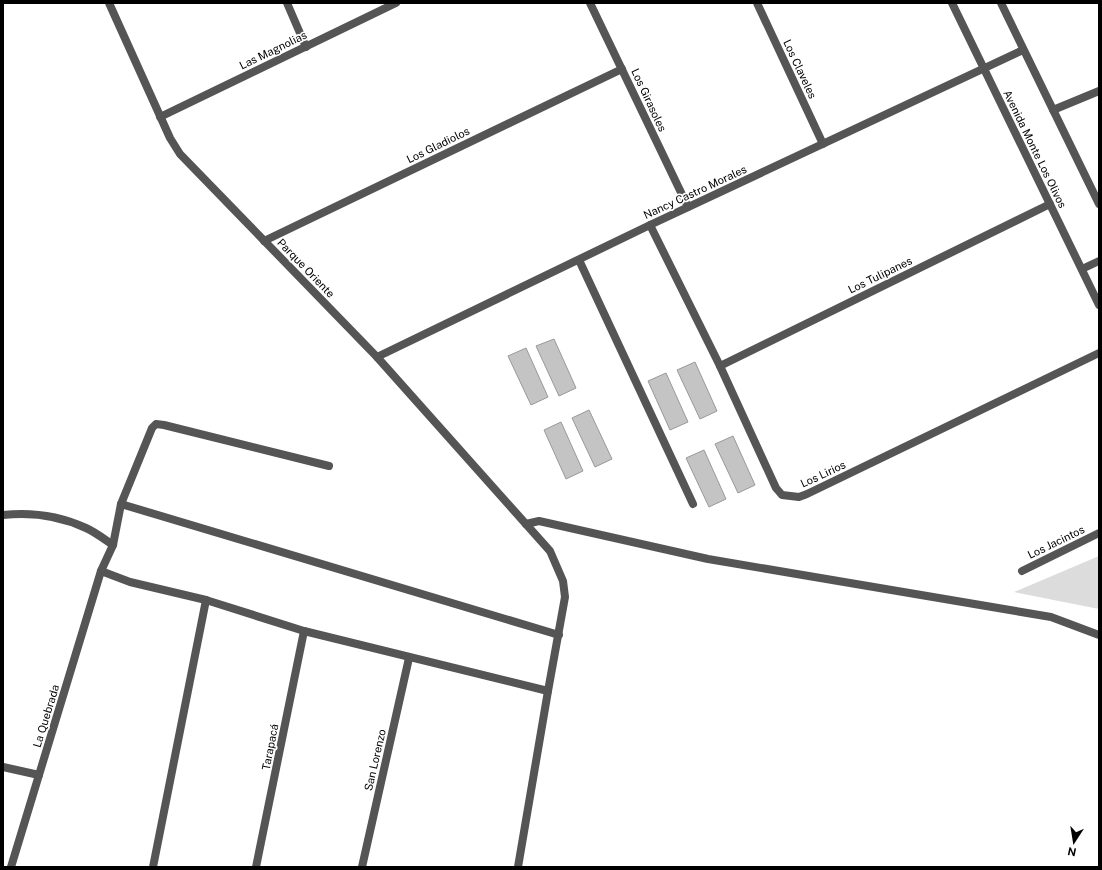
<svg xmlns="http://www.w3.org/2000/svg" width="1102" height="870" font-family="'Public Sans',sans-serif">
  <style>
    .green { fill: #dcdcdc }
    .building { fill: #c4c4c4; stroke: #999 }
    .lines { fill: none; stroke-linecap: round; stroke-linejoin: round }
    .service { stroke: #555; stroke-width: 8 }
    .minor { stroke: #555; stroke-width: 8 }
    .tertiary { stroke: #555; stroke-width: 8 }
    .labels { text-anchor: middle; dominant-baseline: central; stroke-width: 3.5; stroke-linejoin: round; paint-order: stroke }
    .street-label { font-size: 11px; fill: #000; stroke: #fff }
  </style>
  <rect width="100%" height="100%" fill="#fff"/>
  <polygon class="green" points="1099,556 1099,609 1014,592"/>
  <g class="building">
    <polygon points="554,339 576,388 559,396 536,346"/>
    <polygon points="526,348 548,397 531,405 508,356"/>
    <polygon points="695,362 717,411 700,419 677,370"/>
    <polygon points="666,373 688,422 670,430 648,381"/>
    <polygon points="589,410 612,459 595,467 572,418"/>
    <polygon points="561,422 583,471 566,479 544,430"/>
    <polygon points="733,436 755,485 738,493 715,444"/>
    <polygon points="704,450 726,499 709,507 686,458"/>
  </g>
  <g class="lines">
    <polyline class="service" points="579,260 693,504"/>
    <g class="minor">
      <polyline points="287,3 306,47"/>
      <polyline points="590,3 688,207"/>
      <polyline points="757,3 823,144"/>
      <polyline points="1053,110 1099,91"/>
      <polyline points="160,117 396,3"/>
      <polyline points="650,225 720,366 776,488 782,495 799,497 807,494 1099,353"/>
      <polyline points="264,241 622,69"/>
      <polyline points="1082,269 1099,261"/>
      <polyline points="377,357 650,225 1023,50"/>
      <polyline points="720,366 1050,204"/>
      <polyline points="121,504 559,635"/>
      <path d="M3 515C31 512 60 516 86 528 95 532 104 539 113 545"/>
      <polyline points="526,524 539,521 708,559 1051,617 1099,635"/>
      <polyline points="101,571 130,582 206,600 304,631 548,691 565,597 563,581 550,551 377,357 180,154 170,138 109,3"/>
      <polyline points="1022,571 1099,533"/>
      <polyline points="3,767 39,775"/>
      <polyline points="11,867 101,571 113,545 121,504 152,428 156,424 164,425 329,466"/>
      <polyline points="153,867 206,600"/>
      <polyline points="256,867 304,631"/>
      <polyline points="362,867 409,658"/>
      <polyline points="518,867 548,691"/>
    </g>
    <g class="tertiary">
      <polyline points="952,3 1099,305"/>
      <polyline points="1001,3 1099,204"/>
    </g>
  </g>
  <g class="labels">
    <g class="street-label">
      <text transform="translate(273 50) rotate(-26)">Las Magnolias</text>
      <text transform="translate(800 69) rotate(65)">Los Claveles</text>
      <text transform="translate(649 100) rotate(65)">Los Girasoles</text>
      <text transform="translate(438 145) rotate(-26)">Los Gladiolos</text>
      <text transform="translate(1035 149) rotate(64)">Avenida Monte Los Olivos</text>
      <text transform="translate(695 192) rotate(-25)">Nancy Castro Morales</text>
      <text transform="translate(306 268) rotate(46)">Parque Oriente</text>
      <text transform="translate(880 275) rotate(-26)">Los Tulipanes</text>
      <text transform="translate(823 474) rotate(-25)">Los Lirios</text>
      <text transform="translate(1056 542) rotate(-26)">Los Jacintos</text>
      <text transform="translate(46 716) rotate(-73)">La Quebrada</text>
      <text transform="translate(270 747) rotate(-79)">Tarapacá</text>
      <text transform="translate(375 760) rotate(-77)">San Lorenzo</text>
    </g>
  </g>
  <rect width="1102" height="870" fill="none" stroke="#000000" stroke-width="8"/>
  <g transform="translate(1074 842) rotate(192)" stroke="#ffffff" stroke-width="3" paint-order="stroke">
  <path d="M0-3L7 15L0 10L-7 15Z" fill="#000000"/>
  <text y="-6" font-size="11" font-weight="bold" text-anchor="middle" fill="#000000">N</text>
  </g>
</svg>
